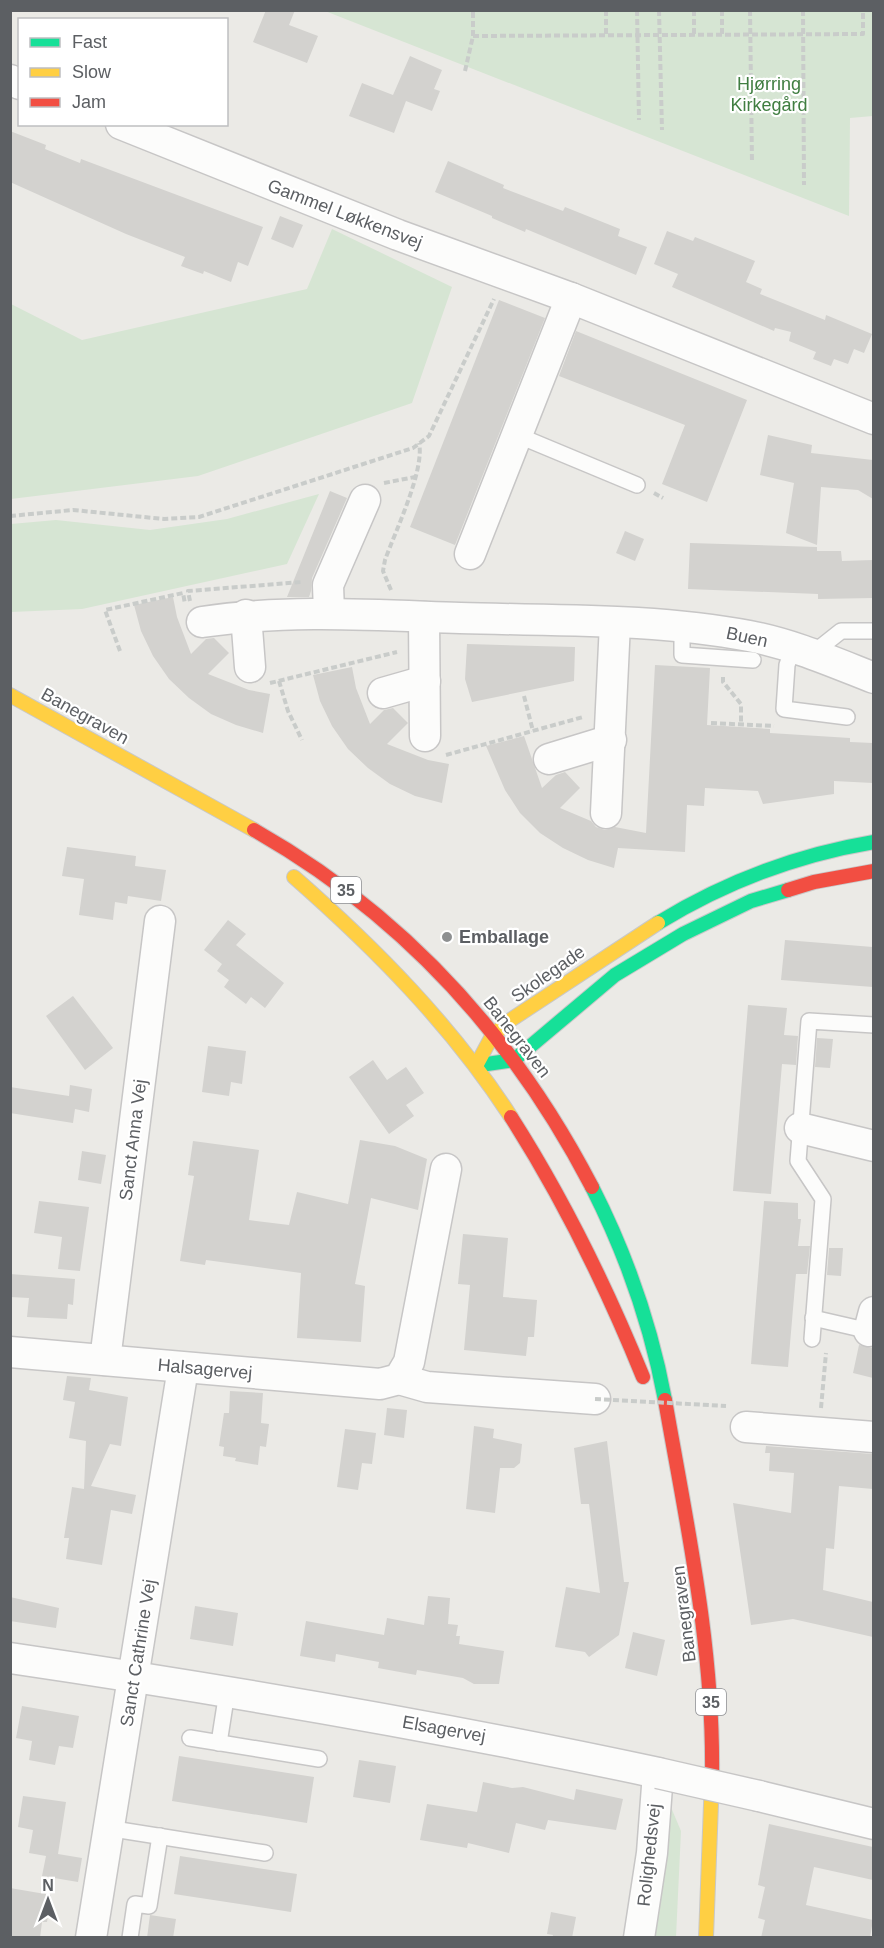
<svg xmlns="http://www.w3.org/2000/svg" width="884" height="1948" font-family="Helvetica,sans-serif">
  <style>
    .green { fill: #d6e5d3 }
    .building { fill: #d3d2cf }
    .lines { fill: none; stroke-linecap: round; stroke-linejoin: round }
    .lane-casing { stroke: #c7c6c6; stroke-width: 18 }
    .street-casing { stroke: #c7c6c6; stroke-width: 33 }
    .fast-casing { stroke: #c8c8c8; stroke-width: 16 }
    .slow-casing { stroke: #c8c8c8; stroke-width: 16 }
    .jam-casing { stroke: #c8c8c8; stroke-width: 16 }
    .path { stroke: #c9ccca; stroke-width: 4; stroke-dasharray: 6 3; stroke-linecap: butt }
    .lane { stroke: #fcfcfb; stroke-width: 15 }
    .street { stroke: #fcfcfb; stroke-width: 30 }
    .fast { stroke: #16e098; stroke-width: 14 }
    .slow { stroke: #ffcf43; stroke-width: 14 }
    .jam { stroke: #f24e42; stroke-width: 14 }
    .street-bridge-casing { stroke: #c7c6c6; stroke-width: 33; stroke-linecap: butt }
    .path-bridge { stroke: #c9ccca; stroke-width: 4; stroke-dasharray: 6 3; stroke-linecap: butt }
    .street-bridge { stroke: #fcfcfb; stroke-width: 30 }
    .poi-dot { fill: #8e9091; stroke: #fff; stroke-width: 2 }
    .labels { text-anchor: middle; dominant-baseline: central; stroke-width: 4.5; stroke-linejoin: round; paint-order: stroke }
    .shield { fill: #fff; stroke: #8d8f92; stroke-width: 1.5 }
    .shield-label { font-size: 16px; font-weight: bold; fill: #5c5f63 }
    .park-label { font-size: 18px; fill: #407e41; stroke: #fff }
    .street-label { font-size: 18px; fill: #5c5f63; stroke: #fff }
    .poi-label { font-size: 18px; font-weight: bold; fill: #5c5f63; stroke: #fff; text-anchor: start }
  </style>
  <rect width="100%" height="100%" fill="#ebeae6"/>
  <g class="green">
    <polygon points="325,11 873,11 873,116 850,118 849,216"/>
    <polygon points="332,229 452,287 412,403 198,476 11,499 11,304 82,340 307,289"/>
    <polygon points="319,494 287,564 82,609 11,612 11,524 56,520 150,530 227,519"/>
    <polygon points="670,1805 681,1831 676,1937 646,1938"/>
  </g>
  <g class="building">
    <polygon points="266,10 295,10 289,25 318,36 307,63 253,42"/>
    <polygon points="410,56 442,70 434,89 440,91 432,111 406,101 394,133 349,116 362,83 393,95"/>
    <polygon points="10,131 46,145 45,149 80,163 81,159 263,227 248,266 238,262 231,282 204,271 203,274 181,266 185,257 126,234 10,182"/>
    <polygon points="448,161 504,185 503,188 563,211 565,207 620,229 618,236 647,247 636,275 526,229 525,232 492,218 492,216 435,192"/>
    <polygon points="280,216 303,225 293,248 271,239"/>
    <polygon points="667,231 693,241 695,237 755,261 746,282 762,289 760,294 825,320 826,315 872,334 864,353 854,349 848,364 834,359 831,366 813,359 816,352 789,341 791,332 775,328 774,331 672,287 678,274 654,264"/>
    <polygon points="499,300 545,318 455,545 410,527"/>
    <polygon points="576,331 747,400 707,502 662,484 685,425 559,376"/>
    <polygon points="768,435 812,445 811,453 873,460 873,499 858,490 821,487 817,545 786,533 794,483 760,475"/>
    <polygon points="330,491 347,498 312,578 311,591 309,597 287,597"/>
    <polygon points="625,531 644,539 635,561 616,553"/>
    <polygon points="690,543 817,547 817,551 841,551 842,561 873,560 873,598 818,599 818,594 688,589"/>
    <polygon points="173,597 177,617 191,654 206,639 214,638 229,653 208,674 249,690 270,694 263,733 236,725 211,714 189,698 169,679 153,656 141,631 134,605"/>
    <polygon points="467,644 575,647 574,681 472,702 465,679"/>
    <polygon points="655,665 710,668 707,725 770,729 770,733 850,738 850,742 873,743 873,783 834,781 834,794 763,804 758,791 705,788 704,806 687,805 685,852 618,848 614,868 588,860 563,848 540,833 520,813 505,790 486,746 524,736 542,788 556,775 565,772 580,788 560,808 591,821 596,827 605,830 615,827 646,833"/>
    <polygon points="352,667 356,688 370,724 384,710 393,708 408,723 387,744 428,760 449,764 442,803 415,796 390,784 368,768 348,749 332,726 320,701 313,675"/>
    <polygon points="67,847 136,856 135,866 166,870 161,901 128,896 127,904 115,902 113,920 79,915 84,879 62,876"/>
    <polygon points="228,920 246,934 236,945 284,983 265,1008 251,997 246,1004 224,987 229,980 217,971 222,964 204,950"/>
    <polygon points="785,940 873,947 873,987 781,980"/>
    <polygon points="73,996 113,1048 85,1070 46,1016"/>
    <polygon points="748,1005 787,1008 784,1035 798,1036 796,1065 782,1064 771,1194 733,1191"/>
    <polygon points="817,1038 833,1039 830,1068 815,1067"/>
    <polygon points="208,1046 246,1051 242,1084 231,1082 229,1096 202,1092"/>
    <polygon points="373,1060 387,1080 406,1067 424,1093 406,1105 414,1116 389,1134 349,1077"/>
    <polygon points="70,1085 92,1089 89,1112 75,1109 73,1123 10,1113 10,1087 69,1096"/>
    <polygon points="360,1140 395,1146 427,1159 418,1210 371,1198 355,1284 365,1286 361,1342 297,1338 301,1273 206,1260 205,1265 180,1261 194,1176 188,1175 193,1141 259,1150 249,1220 289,1225 297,1192 348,1204"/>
    <polygon points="82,1151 106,1155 101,1184 78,1180"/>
    <polygon points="39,1201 89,1207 80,1271 58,1269 62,1237 34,1233"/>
    <polygon points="764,1201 798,1203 798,1219 801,1219 798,1246 810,1246 807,1274 796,1274 788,1367 751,1364"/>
    <polygon points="463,1234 508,1238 503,1297 537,1300 534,1337 528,1337 526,1356 464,1350 470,1285 458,1284"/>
    <polygon points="829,1248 843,1248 841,1276 827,1275"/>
    <polygon points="10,1274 75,1279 73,1305 68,1304 67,1319 27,1317 29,1298 10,1297"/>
    <polygon points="859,1345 873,1348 873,1378 853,1373"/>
    <polygon points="67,1376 91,1378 89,1390 128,1397 121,1446 110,1444 91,1486 136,1495 132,1514 111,1510 102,1565 66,1559 69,1538 64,1538 72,1487 84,1489 86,1441 69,1438 75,1402 63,1400"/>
    <polygon points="230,1391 263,1393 261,1423 269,1424 266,1447 260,1446 258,1465 235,1461 236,1458 223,1456 224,1447 219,1446 224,1413 229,1413"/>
    <polygon points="387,1408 407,1410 404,1438 384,1435"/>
    <polygon points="474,1426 494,1429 493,1438 522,1444 520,1463 514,1468 500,1468 495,1513 466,1509"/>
    <polygon points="345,1429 376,1433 372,1464 362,1463 358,1490 337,1487"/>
    <polygon points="607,1441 624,1582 629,1582 619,1635 589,1657 585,1652 555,1647 566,1587 600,1593 589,1504 581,1504 574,1448"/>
    <polygon points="766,1446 873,1454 873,1489 839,1486 834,1549 826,1548 823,1590 873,1602 873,1637 793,1619 751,1625 733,1503 791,1513 794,1473 769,1471 770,1453 765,1453"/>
    <polygon points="428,1596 450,1598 448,1624 458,1625 456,1636 460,1636 459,1644 504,1651 499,1684 474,1684 463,1678 417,1670 416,1675 378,1668 379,1662 336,1654 335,1662 300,1656 306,1621 384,1635 387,1618 424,1625"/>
    <polygon points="10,1597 59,1608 56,1628 10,1621"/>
    <polygon points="195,1606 238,1613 233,1646 190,1639"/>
    <polygon points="633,1632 665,1640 657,1676 625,1668"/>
    <polygon points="22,1706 79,1716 73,1748 59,1746 55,1765 29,1760 32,1741 16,1738"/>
    <polygon points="179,1756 314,1777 307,1823 172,1801"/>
    <polygon points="359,1760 396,1766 390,1803 353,1797"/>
    <polygon points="483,1782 512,1788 523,1787 574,1800 576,1789 623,1799 616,1830 548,1820 545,1830 516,1823 509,1853 468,1843 467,1848 420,1840 427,1804 477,1812"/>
    <polygon points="23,1796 66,1802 58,1854 82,1858 78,1882 42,1876 46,1856 29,1853 33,1830 18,1827"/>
    <polygon points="769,1824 873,1847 873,1880 814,1867 806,1905 873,1920 870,1938 761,1938 765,1920 758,1918 765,1887 758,1885"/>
    <polygon points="180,1856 297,1874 291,1912 174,1894"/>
    <polygon points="10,1888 51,1895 47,1922 42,1922 40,1938 10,1938"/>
    <polygon points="551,1912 576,1917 572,1938 552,1938 553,1935 547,1934"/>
    <polygon points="150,1915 176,1919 173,1938 147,1938"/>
  </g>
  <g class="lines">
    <g class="lane-casing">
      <g id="lane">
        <polyline points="517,435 637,485"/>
        <polyline points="682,626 682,655 753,660"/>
        <polyline points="793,648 787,665 784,709 847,717"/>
        <polyline points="812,654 841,631 874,631"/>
        <polyline points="813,1318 874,1332"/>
        <polyline points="812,1339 823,1199 798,1161 809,1021 874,1025"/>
        <polyline points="190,1738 319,1759"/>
        <polyline points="219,1743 227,1692"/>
        <polyline points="107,1828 265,1853"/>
        <polyline points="130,1938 135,1904 149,1906 160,1836"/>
      </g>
    </g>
    <g class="street-casing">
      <g id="street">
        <polyline points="10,80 20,84"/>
        <polyline points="121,124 398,235 571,298 874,419"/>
        <polyline points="470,554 571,298"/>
        <polyline points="329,613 328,585 365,500"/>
        <polyline points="246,615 250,667"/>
        <polyline points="424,617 425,736"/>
        <path d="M202 622C288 609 374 615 460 618 556 621 655 618 749 636 792 644 833 662 874 678"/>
        <polyline points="383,693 425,681"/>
        <polyline points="549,759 611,740"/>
        <polyline points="606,813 615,623"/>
        <polyline points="800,1128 874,1146"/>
        <polyline points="869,1331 874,1312"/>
        <polyline points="10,1352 380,1384 399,1379 409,1362 446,1169"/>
        <polyline points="105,1360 160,921"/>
        <polyline points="399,1379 427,1387 595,1399"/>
        <polyline points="746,1427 874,1437"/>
        <path d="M10 1658C227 1690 443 1727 658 1773L652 1853 639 1938"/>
        <polyline points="759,1796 874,1824"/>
        <polyline points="91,1938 183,1368"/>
      </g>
    </g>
    <g class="fast-casing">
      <g id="fast">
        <path d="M658 923C725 882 796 855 874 842"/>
        <polyline points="487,1064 514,1060 615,975 683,934 751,901 788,890"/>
        <path d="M592 1187C626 1254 651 1325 665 1400"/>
      </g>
    </g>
    <g class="slow-casing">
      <g id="slow">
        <polyline points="10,695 254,830"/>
        <path d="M294 877C376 949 452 1026 511 1117"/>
        <polyline points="476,1066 491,1038 506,1023 658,923"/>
        <polyline points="706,1938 712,1777"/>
      </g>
    </g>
    <g class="jam-casing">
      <g id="jam">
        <path d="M254 830C402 914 514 1037 592 1187"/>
        <polyline points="788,890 814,882 874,871"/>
        <path d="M511 1117C564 1200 606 1286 643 1377"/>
        <path d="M665 1400C687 1526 714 1648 712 1777"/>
      </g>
    </g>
    <g class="path">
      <polyline points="606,10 606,35"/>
      <polyline points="637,10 639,120"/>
      <polyline points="659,10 662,130"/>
      <polyline points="694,10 694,35"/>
      <polyline points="722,10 722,35"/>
      <polyline points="750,10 752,163"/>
      <polyline points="803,10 804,185"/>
      <polyline points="473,36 863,34 863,10"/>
      <polyline points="465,71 473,36 473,10"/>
      <polyline points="384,483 415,477"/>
      <polyline points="654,493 663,498"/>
      <polyline points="10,516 73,510 164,519 199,517 413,448 429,436 494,299"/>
      <path d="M391 590 383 571 385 560C395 532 425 470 419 443"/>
      <polyline points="190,601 188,591 302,582"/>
      <polyline points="120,651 105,610 183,593 185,604"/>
      <polyline points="723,677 723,682 741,704 741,724"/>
      <polyline points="279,681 288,711 302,740"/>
      <polyline points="270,683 397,652"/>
      <polyline points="524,696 533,731"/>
      <polyline points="711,723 774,726"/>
      <polyline points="446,755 583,717"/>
      <polyline points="821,1408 826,1353"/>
    </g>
    <use href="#lane" class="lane"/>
    <use href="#street" class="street"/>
    <use href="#fast" class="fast"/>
    <use href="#slow" class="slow"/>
    <use href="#jam" class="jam"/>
    <g class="street-bridge-casing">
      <polyline id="street-bridge" points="658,1773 759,1796"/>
    </g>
    <polyline class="path-bridge" points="595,1399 726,1406"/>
    <use href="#street-bridge" class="street-bridge"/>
  </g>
  <circle class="poi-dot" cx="447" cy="937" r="6"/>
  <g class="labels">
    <g class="shield">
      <rect x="331" y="877" width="30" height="26" rx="4.5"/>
      <rect x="696" y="1689" width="30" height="26" rx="4.5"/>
    </g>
    <g class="shield-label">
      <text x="346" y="890">35</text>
      <text x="711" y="1702">35</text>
    </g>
    <g class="park-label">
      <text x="769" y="84">Hjørring<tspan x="769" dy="21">Kirkegård</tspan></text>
    </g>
    <g class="street-label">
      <text transform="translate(345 214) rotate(21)">Gammel Løkkensvej</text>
      <text transform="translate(747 637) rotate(12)">Buen</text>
      <text transform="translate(85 716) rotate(29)">Banegraven</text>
      <text transform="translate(548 974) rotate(-35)">Skolegade</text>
      <text transform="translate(517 1037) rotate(52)">Banegraven</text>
      <text transform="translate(133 1140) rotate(-83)">Sanct Anna Vej</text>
      <text transform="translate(205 1369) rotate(5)">Halsagervej</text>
      <text transform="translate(684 1614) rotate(-97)">Banegraven</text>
      <text transform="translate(138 1653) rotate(-81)">Sanct Cathrine Vej</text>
      <text transform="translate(444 1729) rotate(10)">Elsagervej</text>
      <text transform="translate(649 1855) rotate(-84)">Rolighedsvej</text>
    </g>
    <g class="poi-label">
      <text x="459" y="937">Emballage</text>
    </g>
  </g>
  <rect width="884" height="1948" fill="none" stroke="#5c5f63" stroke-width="24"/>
  <rect x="18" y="18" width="210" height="108" fill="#ffffff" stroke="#bebfc1" stroke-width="1.5"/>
  <rect x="30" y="38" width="30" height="9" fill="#16e098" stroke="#bebfc1" stroke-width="1.5"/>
  <text x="72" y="48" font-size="18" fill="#5c5f63">Fast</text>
  <rect x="30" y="68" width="30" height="9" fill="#ffcf43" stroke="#bebfc1" stroke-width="1.5"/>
  <text x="72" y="78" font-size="18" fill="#5c5f63">Slow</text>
  <rect x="30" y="98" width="30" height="9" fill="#f24e42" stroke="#bebfc1" stroke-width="1.5"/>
  <text x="72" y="108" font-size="18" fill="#5c5f63">Jam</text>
  <g transform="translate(48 1900)" stroke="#ffffff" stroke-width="4.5" paint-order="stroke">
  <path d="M0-4.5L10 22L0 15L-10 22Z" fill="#5c5f63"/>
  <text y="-9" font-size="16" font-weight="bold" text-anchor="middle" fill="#5c5f63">N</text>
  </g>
</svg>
